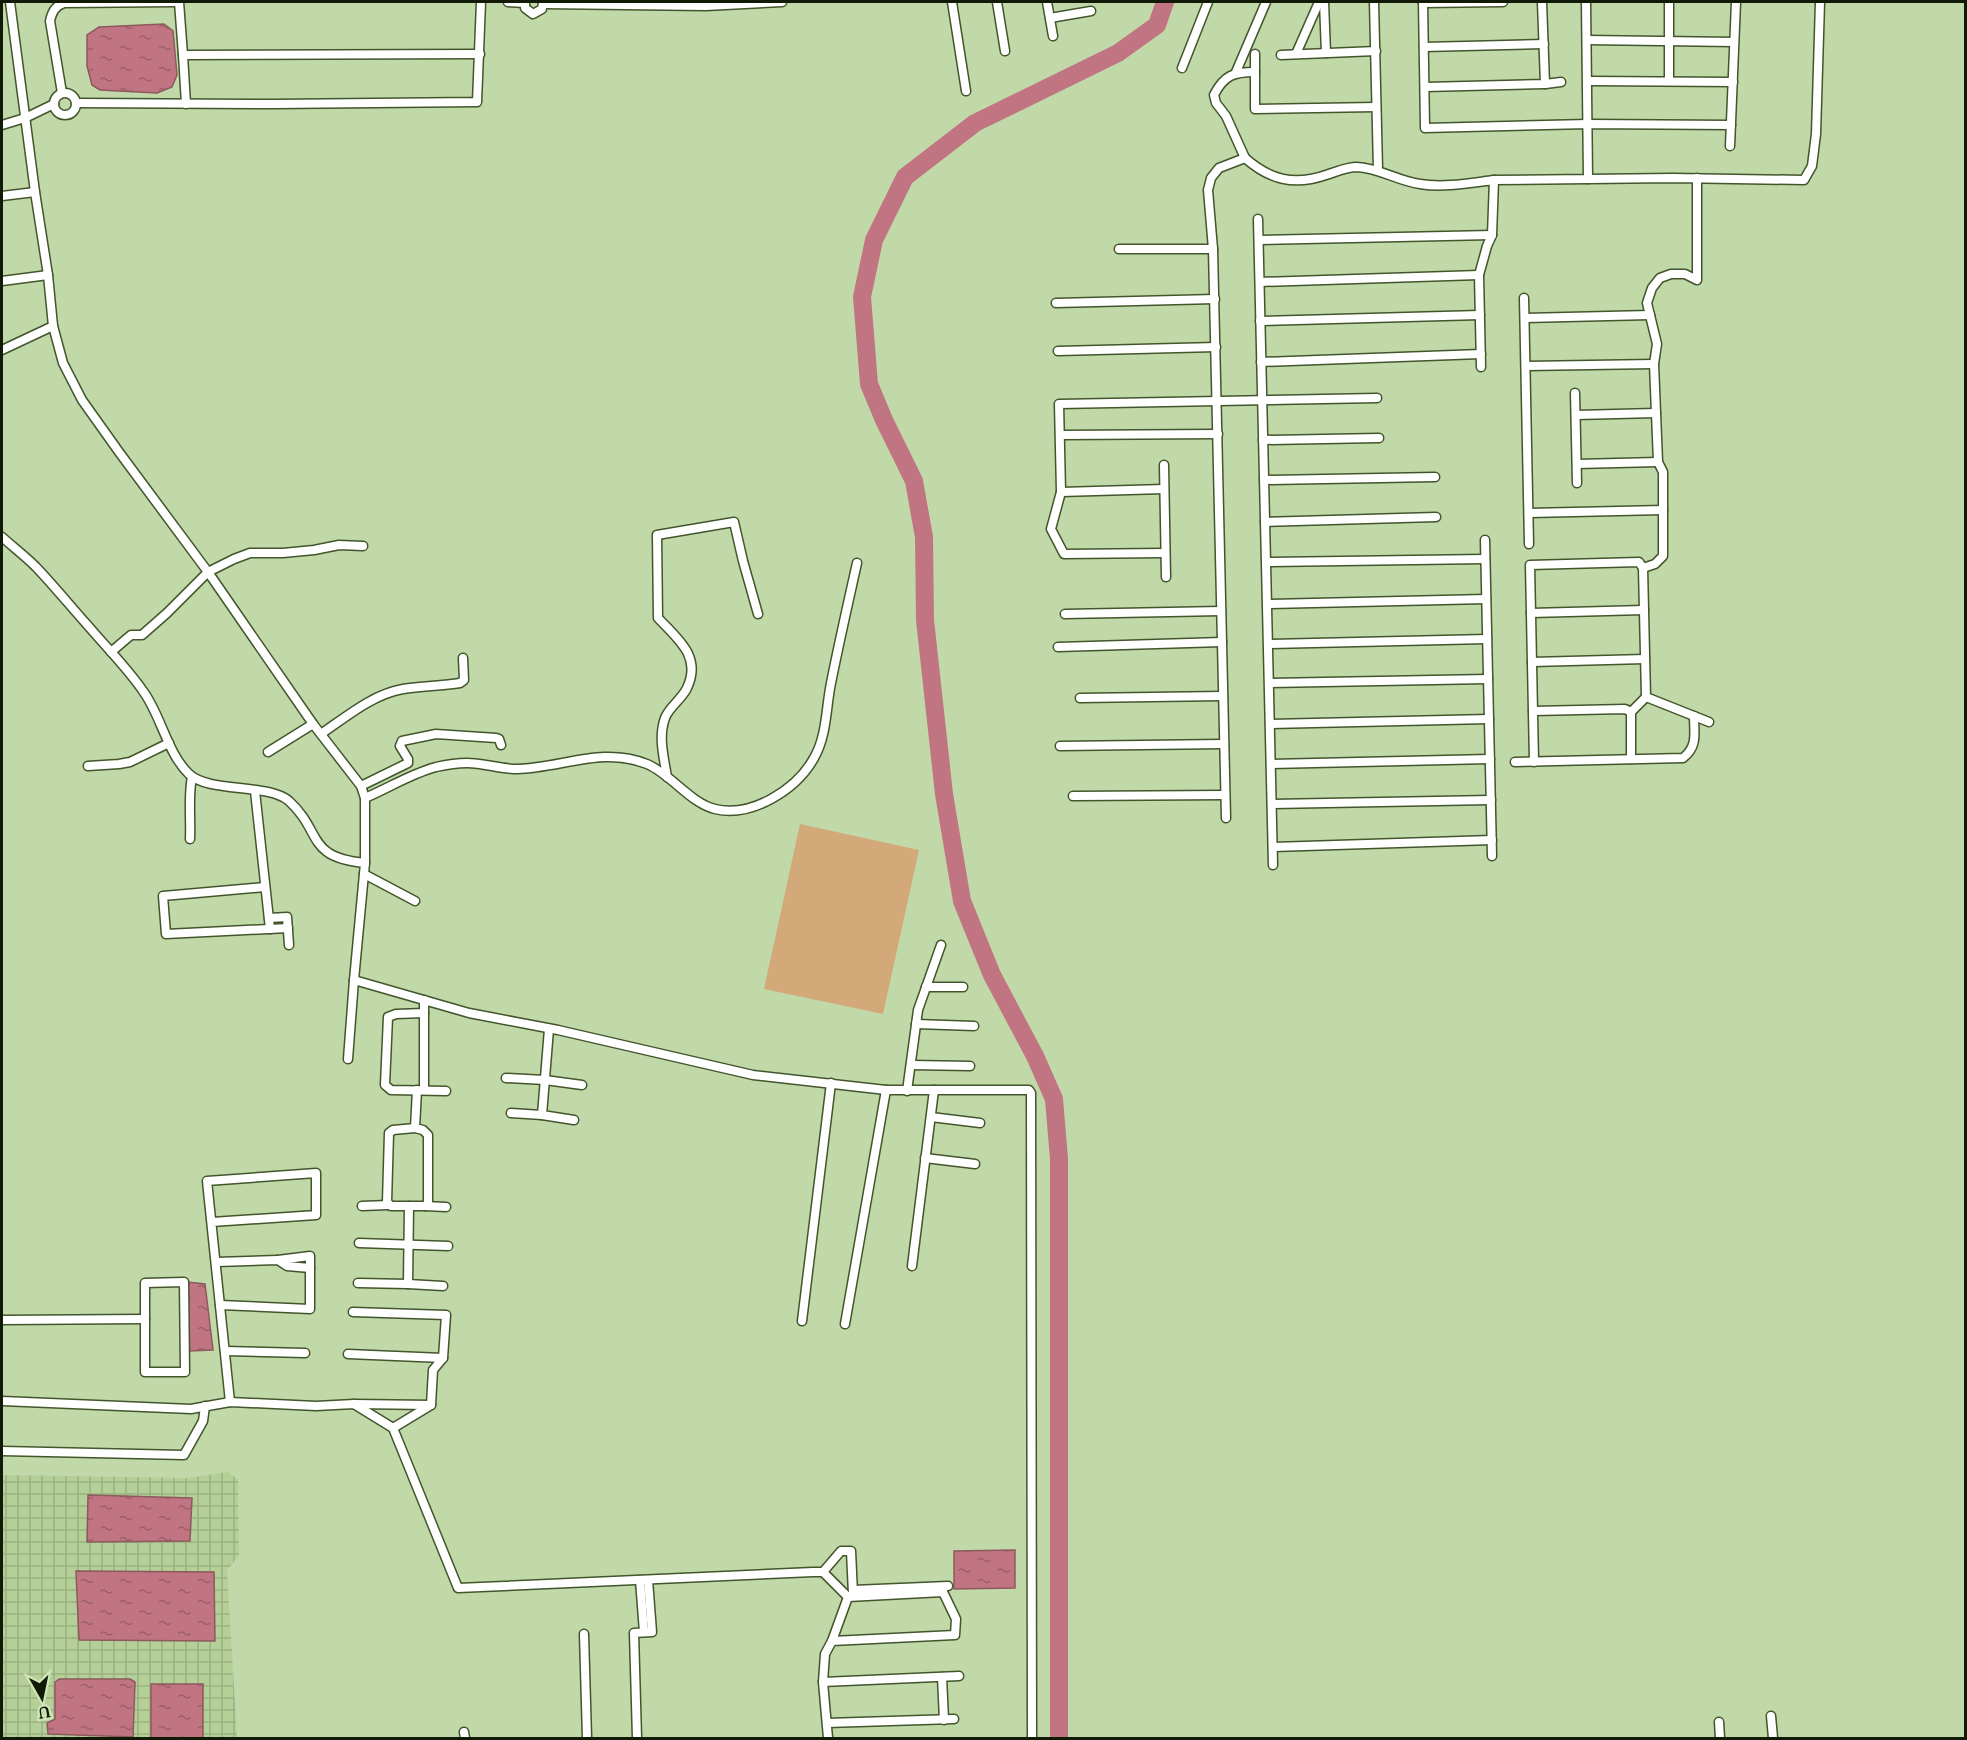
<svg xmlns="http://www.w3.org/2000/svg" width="1967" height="1740" font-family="Lora,serif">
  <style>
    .industrial { fill: url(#industrial-grid) }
    .garden { fill: #d4a979 }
    .water { fill: url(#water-ripples); stroke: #8c595d; stroke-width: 1.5 }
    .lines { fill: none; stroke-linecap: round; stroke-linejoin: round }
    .river { stroke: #c17582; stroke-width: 18 }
    .minor-casing { stroke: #42552b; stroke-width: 11 }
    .minor { stroke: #fff; stroke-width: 8 }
  </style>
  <defs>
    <pattern id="industrial-grid" width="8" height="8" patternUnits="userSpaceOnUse" patternTransform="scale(1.5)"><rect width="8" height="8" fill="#b5cf98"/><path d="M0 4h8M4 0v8" fill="none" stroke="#9bb182"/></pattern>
    <pattern id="water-ripples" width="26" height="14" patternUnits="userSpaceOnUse" patternTransform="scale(1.5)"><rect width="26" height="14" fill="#c17582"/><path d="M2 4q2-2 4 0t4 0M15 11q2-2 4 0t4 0" fill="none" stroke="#9b5f68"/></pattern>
  </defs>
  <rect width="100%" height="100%" fill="#c1d8a8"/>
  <polygon class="industrial" points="228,1472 238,1480 239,1556 227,1570 237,1738 2,1738 2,1475 187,1478"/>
  <polygon class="garden" points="800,824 919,850 883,1014 764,989"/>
  <g class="water">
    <polygon points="164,24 173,31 177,75 172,87 157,93 100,90 92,85 87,66 87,35 99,27"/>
    <polygon points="187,1282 205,1284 213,1350 189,1351"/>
    <polygon points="88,1495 192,1498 190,1541 87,1542"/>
    <polygon points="1015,1550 1015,1588 954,1589 954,1551"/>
    <polygon points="76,1571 214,1572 215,1641 79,1640"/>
    <polygon points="59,1679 130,1679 135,1682 133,1737 48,1734 47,1723 55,1719 55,1682"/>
    <rect x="151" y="1684" width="52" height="54"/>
  </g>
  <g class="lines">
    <polyline class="river" points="1059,1738 1059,1159 1054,1099 1035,1056 992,975 962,901 944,794 925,620 924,537 914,481 884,420 869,384 862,297 874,240 905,177 975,123 1118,53 1157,25 1165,2"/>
    <g class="minor-casing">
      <g id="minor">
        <polyline points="10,2 35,192 48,275 53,326 63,363 82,400 119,452 208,572 313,724 361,786 365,798 365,863"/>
        <polyline points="179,2 183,55 480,54"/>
        <polyline points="508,2 524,3"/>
        <polyline points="525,2 525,8 533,14 542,9 543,2"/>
        <polyline points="952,2 966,91"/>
        <polyline points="997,2 1005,51"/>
        <polyline points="1047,2 1053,36"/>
        <polyline points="1324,2 1326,53"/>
        <polyline points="1374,2 1378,170"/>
        <polyline points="1423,2 1425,128 1588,124 1731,125"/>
        <polyline points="1542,2 1545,84"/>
        <polyline points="1423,3 1503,2"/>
        <polyline points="544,4 706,6 782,2"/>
        <polyline points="1050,18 1091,11"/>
        <polyline points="1587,40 1734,42"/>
        <polyline points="1424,47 1544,44"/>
        <polyline points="1255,54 1255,109 1376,107"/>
        <polyline points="1296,54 1319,2"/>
        <polyline points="183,55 186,104"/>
        <polyline points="1281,55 1376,51"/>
        <polyline points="1182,68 1208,2"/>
        <polyline points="1236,72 1266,2"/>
        <polyline points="1588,81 1733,82"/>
        <polyline points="1669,81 1669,2"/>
        <polyline points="1425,87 1545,84 1561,82"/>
        <path d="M62 93 50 21C52 12 55 6 64 3L174 2"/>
        <circle cx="65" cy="104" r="11"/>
        <polyline points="76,103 274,104 477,102 481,2"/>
        <polyline points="2,125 25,118 54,104"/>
        <polyline points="1730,146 1736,2"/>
        <path d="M1245 158 1226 116 1216 103 1214 95C1224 75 1234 72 1255 72"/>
        <polyline points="1588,179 1673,178 1804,180 1812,166 1816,134 1820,2"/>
        <polyline points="2,196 35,192"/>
        <polyline points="1258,219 1273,865"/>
        <polyline points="1259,240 1492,235"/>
        <polyline points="1119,249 1213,249"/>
        <polyline points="2,281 48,275"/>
        <polyline points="1260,282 1479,275"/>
        <polyline points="1524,298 1529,544"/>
        <polyline points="1056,303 1215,299"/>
        <polyline points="1525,318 1650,315"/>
        <polyline points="1260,321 1480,315"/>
        <polyline points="2,350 53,326"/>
        <polyline points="1058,351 1216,347"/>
        <polyline points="1261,362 1481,354"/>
        <polyline points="1526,366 1654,364"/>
        <polyline points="1481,367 1479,275 1487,246 1492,235 1494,180 1588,179 1586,2"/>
        <polyline points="1575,393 1577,483"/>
        <polyline points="1576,415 1656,413"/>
        <polyline points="1060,435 1218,434"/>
        <polyline points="1263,440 1379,438"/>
        <polyline points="1577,464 1658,462"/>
        <polyline points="1164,465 1166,577"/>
        <polyline points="1264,480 1435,477"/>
        <polyline points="1061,492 1164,489"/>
        <polyline points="1529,513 1663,510"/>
        <polyline points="1265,522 1436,517"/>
        <path d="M2 537C13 547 25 556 36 567 55 587 72 608 90 628 108 649 128 669 143 691 161 715 167 753 189 774 209 793 268 783 289 801 323 832 305 857 365 863L354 980 469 1013 558 1030 753 1075 886 1090H1029L1031 1093 1032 1738"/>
        <polyline points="1485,540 1492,856"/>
        <polyline points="1165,553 1064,554 1051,529 1061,492 1059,404 1377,398"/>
        <polyline points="1267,562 1485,559"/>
        <polyline points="1643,568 1655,564 1663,556 1663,472 1658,462 1654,364 1657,344 1647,303 1652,288 1660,278 1671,274 1685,274 1697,280 1697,178"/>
        <polyline points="1268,604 1486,599"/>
        <polyline points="1531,613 1644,610"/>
        <polyline points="1065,614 1221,611"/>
        <polyline points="1269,644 1487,639"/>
        <polyline points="1058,647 1222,642"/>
        <polyline points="111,652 131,635 142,635 167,613 208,572 234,559 250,553 283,553 314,550 339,545 363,546"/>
        <polyline points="1532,662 1645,659"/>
        <polyline points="1270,683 1488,679"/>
        <polyline points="1646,697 1709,722"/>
        <polyline points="1080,698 1223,696"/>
        <polyline points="1533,711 1625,709 1631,712"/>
        <polyline points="1270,724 1489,719"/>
        <path d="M321 734C346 717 373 694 403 689 422 686 441 686 460 683L464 680 463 658"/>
        <polyline points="1060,746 1224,744"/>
        <polyline points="268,752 313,724"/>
        <path d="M1515 762 1683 758C1698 746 1694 734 1694 716"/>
        <polyline points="1534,762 1530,565 1639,562 1643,568 1646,697 1631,712 1631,759"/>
        <polyline points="1271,764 1490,759"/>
        <polyline points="88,766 119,764 130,762 169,743"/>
        <path d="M667 777C664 758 658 737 665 718 669 707 682 699 687 688 702 657 678 639 658 618L657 535 734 522 743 561 758 614"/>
        <polyline points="361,786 408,763 408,759 400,746 402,741 436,734 496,738 499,739 501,745"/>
        <polyline points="255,791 270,929"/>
        <polyline points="1073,796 1225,795"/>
        <path d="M365 798C389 788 410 774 436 767 445 765 457 763 467 763 484 763 500 769 517 769 562 768 602 746 647 764 671 774 690 803 715 809 752 818 797 789 814 758 827 736 826 707 831 683 839 643 848 603 857 563"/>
        <polyline points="1272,804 1491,800"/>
        <path d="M1226 818 1213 249 1208 190 1211 178 1219 168 1245 158C1270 180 1294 186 1326 175 1336 172 1346 167 1357 167 1379 168 1398 181 1420 184 1444 188 1470 183 1494 180"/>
        <path d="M190 839C191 819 188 796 192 777"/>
        <polyline points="1273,847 1492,840"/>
        <polyline points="364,874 415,901"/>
        <polyline points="265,887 163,896 166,934 288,928"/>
        <polyline points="269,918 287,917 289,945"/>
        <polyline points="926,987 963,987"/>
        <polyline points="424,1013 396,1014 388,1017 385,1085 391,1090 446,1091"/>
        <polyline points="916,1024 974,1026"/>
        <polyline points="549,1029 542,1115 574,1120"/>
        <polyline points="348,1059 354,980"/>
        <polyline points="911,1065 970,1066"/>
        <polyline points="506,1078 545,1080 582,1085"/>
        <polyline points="417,1090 415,1128 423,1130 428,1135 428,1203 425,1206 409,1206 408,1284 443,1286"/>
        <polyline points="424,1090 424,1000"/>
        <polyline points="907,1091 918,1010 941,945"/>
        <polyline points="511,1113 542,1115"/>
        <polyline points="931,1117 980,1123"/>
        <polyline points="925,1158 975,1164"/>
        <polyline points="362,1206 388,1205"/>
        <polyline points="409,1206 391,1206 387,1202 389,1133 393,1130 415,1128"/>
        <polyline points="425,1206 446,1207"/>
        <polyline points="212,1222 316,1215 316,1173 207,1181 230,1402"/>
        <polyline points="359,1243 448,1246"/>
        <polyline points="216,1262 278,1260 287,1266 310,1268"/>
        <polyline points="912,1266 934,1090"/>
        <polygon points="184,1282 185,1372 145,1372 145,1283"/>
        <polyline points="358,1283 408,1284"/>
        <polyline points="220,1305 310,1309 310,1256 278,1260"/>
        <polyline points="2,1320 145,1319"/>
        <polyline points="802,1321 831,1083"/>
        <polyline points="845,1324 886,1090"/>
        <polyline points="225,1351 305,1353"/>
        <polyline points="348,1354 443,1358"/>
        <polyline points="2,1401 191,1409 230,1402 316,1406 354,1404 431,1405 433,1370 443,1358 446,1315 353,1312"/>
        <polyline points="354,1404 393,1428 458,1588 813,1572 823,1572 848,1597 943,1592 956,1619 955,1635 832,1641 825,1654 823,1682 828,1738"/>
        <polyline points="393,1428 431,1405"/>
        <polyline points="2,1451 184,1455 203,1421 205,1406"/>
        <polyline points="823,1572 841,1551 851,1551 853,1594"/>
        <polyline points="640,1580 644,1632"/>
        <polyline points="853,1590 948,1586"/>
        <polyline points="584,1634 587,1738"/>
        <polyline points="832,1641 848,1597"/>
        <polyline points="942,1677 944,1720"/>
        <polyline points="823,1682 959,1676"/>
        <polyline points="1771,1716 1773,1738"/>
        <polyline points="1719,1722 1720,1738"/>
        <polyline points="827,1723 954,1719"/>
        <polyline points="464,1732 465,1738"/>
        <polyline points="637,1738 634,1633 652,1632 648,1580"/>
      </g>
    </g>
    <use href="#minor" class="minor"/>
  </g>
  <rect width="1967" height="1740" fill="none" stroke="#111907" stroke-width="6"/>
  <g transform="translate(42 1698) rotate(171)" stroke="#cee5b5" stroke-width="4.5" paint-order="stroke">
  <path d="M0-4.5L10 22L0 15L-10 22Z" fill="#111907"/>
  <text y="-9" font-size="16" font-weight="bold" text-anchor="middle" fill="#111907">U</text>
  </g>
</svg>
